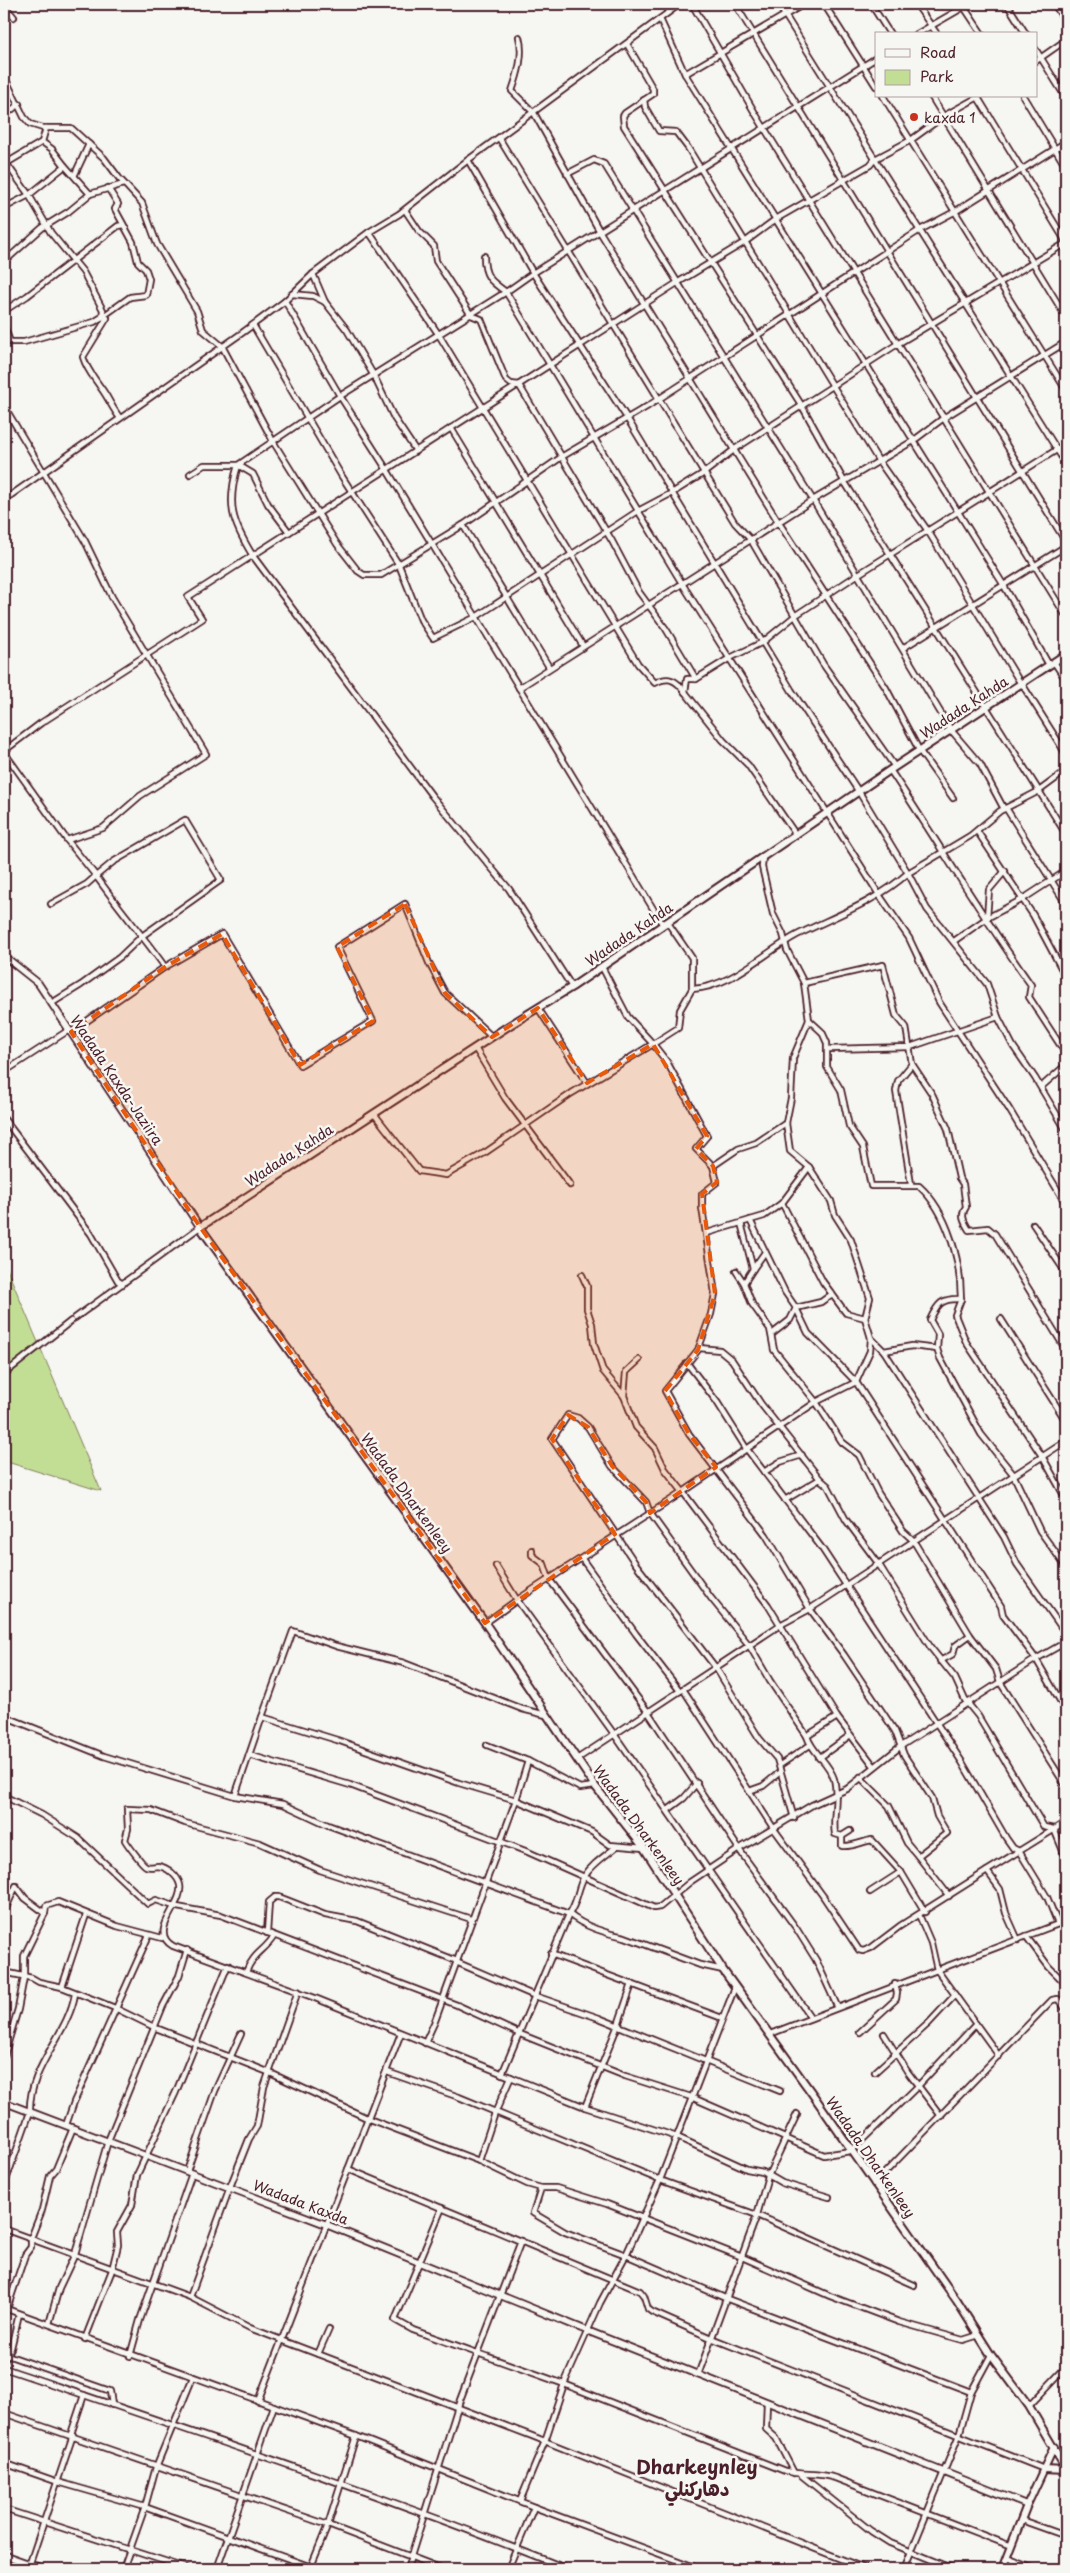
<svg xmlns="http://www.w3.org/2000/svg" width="1070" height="2573" font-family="'Playpen Sans','Playpen Sans Arabic',sans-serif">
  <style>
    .green { fill: #c2de95; stroke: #867e60 }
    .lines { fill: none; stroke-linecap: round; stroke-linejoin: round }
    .minor-casing { stroke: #4a1f2b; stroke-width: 8 }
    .tertiary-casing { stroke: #4a1f2b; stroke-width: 9 }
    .secondary-casing { stroke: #4a1f2b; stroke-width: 10 }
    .minor { stroke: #f6f6f2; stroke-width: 4.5 }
    .tertiary { stroke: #f6f6f2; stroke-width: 5.5 }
    .secondary { stroke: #f6f6f2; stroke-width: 6 }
    .marked { fill: #e8590c; fill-opacity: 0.2; stroke: #e8590c; stroke-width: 4; stroke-dasharray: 10 6; stroke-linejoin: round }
    .poi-dot { fill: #c8321e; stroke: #f6f6f2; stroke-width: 2 }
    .labels { text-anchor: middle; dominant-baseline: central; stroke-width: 5; stroke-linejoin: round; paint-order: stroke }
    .poi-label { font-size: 14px; fill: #4a1f2b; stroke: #f6f6f2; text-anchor: start }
    .street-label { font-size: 14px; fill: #4a1f2b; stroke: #f6f6f2 }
    .district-label { font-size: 19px; font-weight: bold; fill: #4a1f2b; stroke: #f6f6f2 }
  </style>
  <rect width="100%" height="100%" fill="#f6f6f2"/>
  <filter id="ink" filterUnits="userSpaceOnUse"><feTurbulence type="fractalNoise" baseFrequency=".02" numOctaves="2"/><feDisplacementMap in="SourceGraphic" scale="10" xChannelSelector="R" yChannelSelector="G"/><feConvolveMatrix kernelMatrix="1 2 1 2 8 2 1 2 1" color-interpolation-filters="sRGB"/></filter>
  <g filter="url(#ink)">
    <polygon class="green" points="4,1262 101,1491 4,1461"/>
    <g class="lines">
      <g class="minor-casing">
        <g id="minor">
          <polyline points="692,4 755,113 1066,616"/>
          <polyline points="735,4 1066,542"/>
          <polyline points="778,4 1066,464"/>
          <polyline points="824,4 876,86"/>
          <polyline points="871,4 890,34"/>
          <polyline points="916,4 937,34"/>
          <polyline points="962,4 982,34"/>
          <polyline points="1007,4 1026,34"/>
          <polyline points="1054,4 1066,22"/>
          <polyline points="4,5 14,17"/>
          <polyline points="660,19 685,74 1003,584 1049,665"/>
          <polyline points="917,34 969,4"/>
          <path d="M519 37C524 54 518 74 512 91L534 113 600 232 779 523 886 688 919 750 953 798"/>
          <polyline points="4,38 5,78 24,117 30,124 43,128 71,128 104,158 119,178 142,203 157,244 197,311 203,330 222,346 274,443 337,544 358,571 364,575 381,575 463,525 563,456 648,406 920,230 956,211 1066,142"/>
          <polyline points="627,44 653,89 653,94 625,113 623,116 624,126 802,406 844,481 1066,834"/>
          <polyline points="1036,50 1066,98"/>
          <polyline points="1036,61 1066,40"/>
          <polyline points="685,74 804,4"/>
          <polyline points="883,96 1066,390"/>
          <polyline points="931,96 1066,317"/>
          <polyline points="977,96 1066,242"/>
          <polyline points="1023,96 1066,167"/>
          <polyline points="644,100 645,107 659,131 676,132 688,148 878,460 928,531 1021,684"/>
          <polyline points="4,116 19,104"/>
          <polyline points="46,128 42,142 52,149 65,166"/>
          <polyline points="499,138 735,523 751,540 823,664 895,767"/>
          <polyline points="4,160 29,195 51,233 83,272 103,310 102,317 94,322 24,342 10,342 4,326"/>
          <polyline points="468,160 533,273 627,418 792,691 859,792 908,873 970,836 1000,811 1039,791 1066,771"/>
          <polyline points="5,164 42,142"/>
          <polyline points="75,174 89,144"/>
          <polyline points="567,174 594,160 604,164 813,500 951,730 980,764 1004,809"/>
          <path d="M108 188 118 204 115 209 133 242 138 262 146 270 149 279 146 295 130 297 102 317 107 318 83 357C87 370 93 376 101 388 108 397 112 408 120 418"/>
          <polyline points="4,208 29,195 65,166 90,194"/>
          <polyline points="405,210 419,231 434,246 436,261 471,315 481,319 506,380 511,384 519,385 612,541 639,592 666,629 696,679 687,679 685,692"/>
          <path d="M369 232 439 335 638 664 655 683C666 677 673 678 681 687L723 740 748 765 796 835"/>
          <path d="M484 256C484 276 490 281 506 292L683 585 880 896 909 938 939 1002 1009 1109 1066 1204"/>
          <polyline points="4,262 42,228 68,212 90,194 124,184"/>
          <polyline points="313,274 325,302 347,330 374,376 394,418 416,451"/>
          <polyline points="292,294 313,296 325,302"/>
          <polyline points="285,301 340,396 387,470 663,925"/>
          <polyline points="4,311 27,296 118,226 123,225"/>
          <polyline points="253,325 341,475 399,565 421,620 433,638 476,617 638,511 672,493 704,473 735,449 899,343 1066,243"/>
          <polyline points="4,406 85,541 112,597 206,754 140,796 103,828 67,840"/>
          <polyline points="451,428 583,646"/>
          <polyline points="190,474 204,465 238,465 340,396 506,292 533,273 876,58"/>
          <polyline points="4,500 242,333 285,301 313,274 369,232 399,214 468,160 680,4"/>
          <polyline points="463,525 549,667"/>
          <path d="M289 532 268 504 253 474 238 465C226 505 232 522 253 556L432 796 509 889 572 987"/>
          <polyline points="903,648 1066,546"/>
          <polyline points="1054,662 1066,680"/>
          <polyline points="696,679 730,658 763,642 796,615 857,575 1066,444"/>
          <polyline points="1022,684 1066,754"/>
          <polyline points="519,688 813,500 913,441 945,417 1066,342"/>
          <polyline points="4,751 41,723 202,619 188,597 677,283 745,242 776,219 870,165 875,159 911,140 944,116 980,96"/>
          <polyline points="4,752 67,840 96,876 87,884 51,904"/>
          <path d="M890 770C938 842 981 915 1031 985L1029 997 1066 1054"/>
          <polyline points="1006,808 1066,904"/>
          <polyline points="977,831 1033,915 1066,977"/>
          <path d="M763 856 762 867 773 914 783 934 787 950 804 983 809 1020 822 1032 827 1043V1067L841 1090 849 1126 863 1147 871 1186H919C948 1212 961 1262 961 1299 942 1298 938 1303 930 1320L938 1334 937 1349 940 1358 981 1434 1013 1474 1040 1531 1066 1567"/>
          <polyline points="987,918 1023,899 1066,871"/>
          <polyline points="668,923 692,958 692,989 680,1010 678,1028 653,1044 667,1062 707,1136 696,1149 713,1166 717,1182 702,1194 702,1208 715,1294 711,1314 698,1350 665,1391 689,1434 766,1535 810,1609 844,1655 895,1731 904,1755 932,1798 937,1816 947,1833 918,1856 949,1896"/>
          <polyline points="954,941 987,918 989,890 1005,871"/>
          <path d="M804 983 883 965 896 1015 906 1027 912 1064 932 1094 948 1129 959 1178 963 1184 966 1207C960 1215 964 1222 969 1230L988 1228 995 1234 1066 1350"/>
          <path d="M692 989C732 987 763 953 797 935 835 916 876 902 908 873L927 909 987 984 998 1017 1013 1046 1035 1078 1066 1130"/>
          <path d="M52 1003 81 985 120 957 142 936 221 880 185 820 113 862 96 876C118 907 143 936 165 967L222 934 300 1065 373 1021 337 947 405 904 429 963 445 993 492 1037"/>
          <polyline points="538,1008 587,1083"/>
          <polyline points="809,1020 793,1058 791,1098 786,1123 790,1151 809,1167 831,1201 835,1215 851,1240 870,1298 865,1318 871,1338 870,1351 856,1382 816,1402 683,1492 768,1605 837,1717 874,1766"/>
          <polyline points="71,1032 165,967"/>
          <polyline points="475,1048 505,1098 570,1185"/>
          <polyline points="829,1049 910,1047 998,1017"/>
          <polyline points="4,1072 69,1030"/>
          <polyline points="1041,1087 1066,1065"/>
          <polyline points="375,1115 419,1171 446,1175 486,1152 572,1093 653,1044 628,1017 602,967"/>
          <polyline points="4,1119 91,1234 118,1281 123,1284"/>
          <polyline points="713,1166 738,1149 756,1143 786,1123"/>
          <polyline points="911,1184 896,1091 898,1081 912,1064"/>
          <polyline points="782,1203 823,1282 846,1313 865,1318"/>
          <polyline points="750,1220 785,1292 796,1308 790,1320 772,1334"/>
          <polyline points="1033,1224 1066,1273"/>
          <polyline points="707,1233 764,1216 782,1203 809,1167"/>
          <polyline points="753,1269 765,1252"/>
          <polyline points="736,1271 744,1283 753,1269 741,1223"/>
          <polyline points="582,1275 587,1286 587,1309 592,1324 594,1344 603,1371 624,1396"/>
          <polyline points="744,1283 752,1304 770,1329 774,1350 816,1402 842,1442 859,1455 878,1493 903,1531 913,1540 970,1635 996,1669 1000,1682 1066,1786"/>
          <polyline points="832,1294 821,1302 796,1308 808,1333 856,1382 1001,1606 1003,1615 1036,1659 1066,1711"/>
          <polyline points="961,1299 955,1315 966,1342 1042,1456 1066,1499"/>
          <polyline points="75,1318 200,1227"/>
          <polyline points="1001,1319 1066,1421"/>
          <polyline points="871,1338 884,1351 912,1346 937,1349"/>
          <polyline points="699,1348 720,1350 732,1360 761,1404 820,1479"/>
          <polyline points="884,1351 1004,1537 1017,1564 1066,1634"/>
          <polyline points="687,1363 717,1402 746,1448 821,1547 962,1762 1006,1838 1013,1848 1019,1851 1047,1897 1058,1924"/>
          <polyline points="4,1374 71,1321"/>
          <polyline points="764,1472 780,1462 802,1455"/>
          <polyline points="785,1500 820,1479 828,1486 846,1520 878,1563 931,1648 955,1678 965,1700 978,1716 1044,1827 1054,1829 1066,1858"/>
          <polyline points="532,1550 532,1555 544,1564 549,1579 648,1712 745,1858 796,1928 816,1960 837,2006"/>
          <polyline points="582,1559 636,1634 680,1691"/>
          <polyline points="496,1566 517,1600 614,1734 811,2018"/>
          <polyline points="485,1623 517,1600 683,1492 665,1469 655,1448 636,1427 624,1396 626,1372 639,1360"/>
          <polyline points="940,1661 953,1654 955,1646 970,1635"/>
          <polyline points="683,1689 774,1829 823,1896 859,1950 863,1951 871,1948 900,1926 987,1871 1000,1889 1006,1913 1018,1940"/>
          <polyline points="546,1715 522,1709 404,1663 336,1646 293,1631 262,1717 337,1740 459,1783 516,1800 592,1832 610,1845 644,1848"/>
          <path d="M4 1716 104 1756 235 1796 283 1804 328 1825 569 1914C583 1926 607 1934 625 1937L700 1965 723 1970"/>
          <polyline points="807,1736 837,1717"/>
          <polyline points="487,1745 528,1761 580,1788 595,1786"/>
          <polyline points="249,1755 350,1785 528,1852 654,1908 660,1907 690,1882 739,1849 812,1805 847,1789 901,1746 1036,1659 1066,1642"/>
          <polyline points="819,1758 849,1736"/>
          <polyline points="577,1759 780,1625 810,1609 1066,1441"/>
          <polyline points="780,1765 810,1745"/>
          <polyline points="860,1777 889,1806 907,1843 918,1856"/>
          <polyline points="749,1791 763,1786 780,1772"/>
          <polyline points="4,1796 42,1815 78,1838 148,1904 156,1900 177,1907 221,1915 457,2005 520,2034 625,2076 691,2097 824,2155 851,2151 918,2086 976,2024"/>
          <polyline points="235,1796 262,1717"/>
          <polyline points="668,1810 684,1798 697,1783"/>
          <path d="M794 1818 777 1759 759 1738 716 1668 635 1563 552 1439 568 1415 578 1418 588 1427 612 1466 646 1502 650 1513 711 1598 749 1645 770 1681 807 1736C812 1753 829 1762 834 1779 839 1798 832 1816 835 1834L842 1836 850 1831"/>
          <path d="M842 1836V1846C853 1847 861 1842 872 1840L901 1872 925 1912"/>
          <polyline points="987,1871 1066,1822"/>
          <polyline points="870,1892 901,1872"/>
          <polyline points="4,1912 16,1886 25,1898 45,1913 24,1956 24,1977 18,2009 4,2056"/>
          <polyline points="45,1913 46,1906 58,1902 117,1926 162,1938 163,1936"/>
          <path d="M471 1919 320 1870 260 1843 185 1823 151 1810 127 1809 128 1829 125 1840C128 1845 142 1864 146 1866 150 1868 154 1866 158 1866 167 1867 178 1876 180 1885 184 1905 147 1931 173 1946L315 1998 585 2107 677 2137 747 2169 763 2172 782 2183 829 2197"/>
          <polyline points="267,1933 269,1902 275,1897 279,1897 325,1915 357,1921 457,1961"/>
          <polyline points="1026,1936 1049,1967 1066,1984"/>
          <polyline points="551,1954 722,2018"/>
          <polyline points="456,1962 535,1996 599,2018 780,2091"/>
          <polyline points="4,1972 32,1978 39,1982 62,1987 115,2008 156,2028 268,2072 369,2119 479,2161 527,2184 541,2188 556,2188 607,2204 742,2257 830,2296 899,2322 963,2340 979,2335"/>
          <path d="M246 1972C254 1952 265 1951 274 1936"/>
          <polyline points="62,1987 86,1915"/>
          <polyline points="860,2032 896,1999 897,1993 895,1984"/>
          <polyline points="770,2034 937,1970 931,1943 919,1915"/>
          <polyline points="884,2034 907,2071 941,2116"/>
          <polyline points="425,2043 435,2021 516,1800 528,1761"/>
          <polyline points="999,2056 937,1970 1066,1921"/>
          <polyline points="387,2072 459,2097 660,2180 757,2215 914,2285"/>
          <polyline points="875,2072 929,2023 955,1995"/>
          <path d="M502 2074 569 1914C578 1902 577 1889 584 1877 592 1864 605 1856 616 1847"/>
          <polyline points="585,2107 618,2025 632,1984"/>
          <polyline points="66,2125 74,2102 149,1935"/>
          <polyline points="479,2161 495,2113 511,2077"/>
          <polyline points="348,2169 640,2291 644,2296 648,2309 652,2312 711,2338 1044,2469"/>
          <polyline points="187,2171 215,2091 241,2034"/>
          <polyline points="874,2184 1052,2000 1058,1999 1066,2010"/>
          <path d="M4 2186 30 2112C28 2067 68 2035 75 1994"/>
          <polyline points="541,2188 533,2213 565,2232 626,2255 725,2298 971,2392"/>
          <path d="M442 2208 395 2320 413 2330 564 2384 785 2471C804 2476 817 2472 835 2478L1011 2546"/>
          <polyline points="4,2229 190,2297 250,2328 532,2436 866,2569"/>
          <polyline points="190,2297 230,2187 249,2139 257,2126 264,2087 298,1991"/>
          <polyline points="4,2308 356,2436 534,2507 700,2569"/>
          <polyline points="7,2309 25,2255 31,2247 31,2238 42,2210 50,2176 56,2169 73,2128"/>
          <polyline points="49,2324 59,2288 75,2254 108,2141 163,2006 179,1976 187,1950"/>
          <polyline points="85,2339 112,2270 118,2245 117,2232 132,2205 137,2175 176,2092 228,1965"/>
          <polyline points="318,2354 329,2329"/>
          <polyline points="7,2355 110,2391 112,2405"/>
          <polyline points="130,2356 140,2320 192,2173"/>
          <polyline points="4,2361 11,2348 19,2314"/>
          <path d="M4 2368C193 2432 383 2495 568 2569"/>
          <polyline points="698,2375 757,2215 768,2176 797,2114"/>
          <polyline points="258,2401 401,2033"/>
          <polyline points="767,2402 766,2429 776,2438 794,2473"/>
          <polyline points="1029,2406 1066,2367"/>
          <polyline points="4,2413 328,2525 443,2569"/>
          <polyline points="71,2434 84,2395"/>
          <polyline points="4,2463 58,2482 145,2507 317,2569"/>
          <polyline points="801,2475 871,2531 890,2543 954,2569"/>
          <polyline points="520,2501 545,2441 564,2384 600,2303 626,2255 660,2180 735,1987"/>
          <polyline points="4,2509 189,2569"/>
          <polyline points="1021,2520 1066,2536"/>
          <polyline points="1007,2558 1035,2569"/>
          <polyline points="28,2569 73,2435"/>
          <polyline points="123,2569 145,2507 156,2467 193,2377"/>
          <polyline points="217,2569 274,2406"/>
          <polyline points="310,2569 328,2525 356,2436"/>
          <polyline points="407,2569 460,2400 521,2241"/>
          <polyline points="508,2569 534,2507"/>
          <polyline points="904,2569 959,2435 971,2392 991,2355"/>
        </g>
      </g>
      <g class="tertiary-casing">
        <g id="tertiary">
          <polyline points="4,956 38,983 200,1227"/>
          <polyline points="4,2102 325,2224 588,2331 1027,2505"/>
          <polyline points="4,2555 44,2569"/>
        </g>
      </g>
      <g class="secondary-casing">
        <g id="secondary">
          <polyline points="1066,654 890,770 572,987 510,1025 200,1227 485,1623 595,1786 644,1848 723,1970 811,2092 957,2301 991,2355 1029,2406 1066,2469"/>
          <polyline points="1044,2469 1066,2470"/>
          <polyline points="1002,2569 1027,2505 1054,2447"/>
        </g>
      </g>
      <use href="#minor" class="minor"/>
      <use href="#tertiary" class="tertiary"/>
      <use href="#secondary" class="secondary"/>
    </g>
  </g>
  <path class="marked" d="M405 904 445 993 492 1037 538 1008 587 1083 653 1044 707 1136 696 1149 713 1166 717 1182 702 1194 715 1294 698 1350 665 1391 689 1434 716 1467 650 1513 646 1502 612 1466 588 1427 568 1415 552 1439 615 1534 485 1623 200 1227 71 1032 165 967 222 934 300 1065 373 1021 337 947Z"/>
  <circle class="poi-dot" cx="914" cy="117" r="5"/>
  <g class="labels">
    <g class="poi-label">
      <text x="924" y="117">kaxda 1</text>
    </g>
    <g class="street-label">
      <text transform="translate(964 707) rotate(-33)">Wadada Kahda</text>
      <text transform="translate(629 934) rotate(-34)">Wadada Kahda</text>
      <text transform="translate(117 1080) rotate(56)">Wadada Kaxda-Jaziira</text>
      <text transform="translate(289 1155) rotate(-33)">Wadada Kahda</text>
      <text transform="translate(407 1493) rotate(54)">Wadada Dharkenleey</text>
      <text transform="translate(639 1825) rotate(54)">Wadada Dharkenleey</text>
      <text transform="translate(871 2157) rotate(55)">Wadada Dharkenleey</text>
      <text transform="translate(301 2202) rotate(21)">Wadada Kaxda</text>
    </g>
    <g class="district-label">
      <text x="697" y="2466">Dharkeynley<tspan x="697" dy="22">دهاركنلي</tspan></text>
    </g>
  </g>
  <rect width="1070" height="2573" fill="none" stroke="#f6f6f2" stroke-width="20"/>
  <rect x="10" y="10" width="1050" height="2553" fill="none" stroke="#4a1f2b" stroke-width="2" filter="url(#ink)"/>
  <rect x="875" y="32" width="162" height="65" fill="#f6f6f2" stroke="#b1a0a2"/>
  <rect x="885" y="49" width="25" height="8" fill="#f6f6f2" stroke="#b1a0a2"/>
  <text x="920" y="58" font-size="15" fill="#4a1f2b">Road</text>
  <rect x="885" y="70" width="25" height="15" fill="#c2de95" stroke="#b1a0a2"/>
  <text x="920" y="82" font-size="15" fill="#4a1f2b">Park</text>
</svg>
